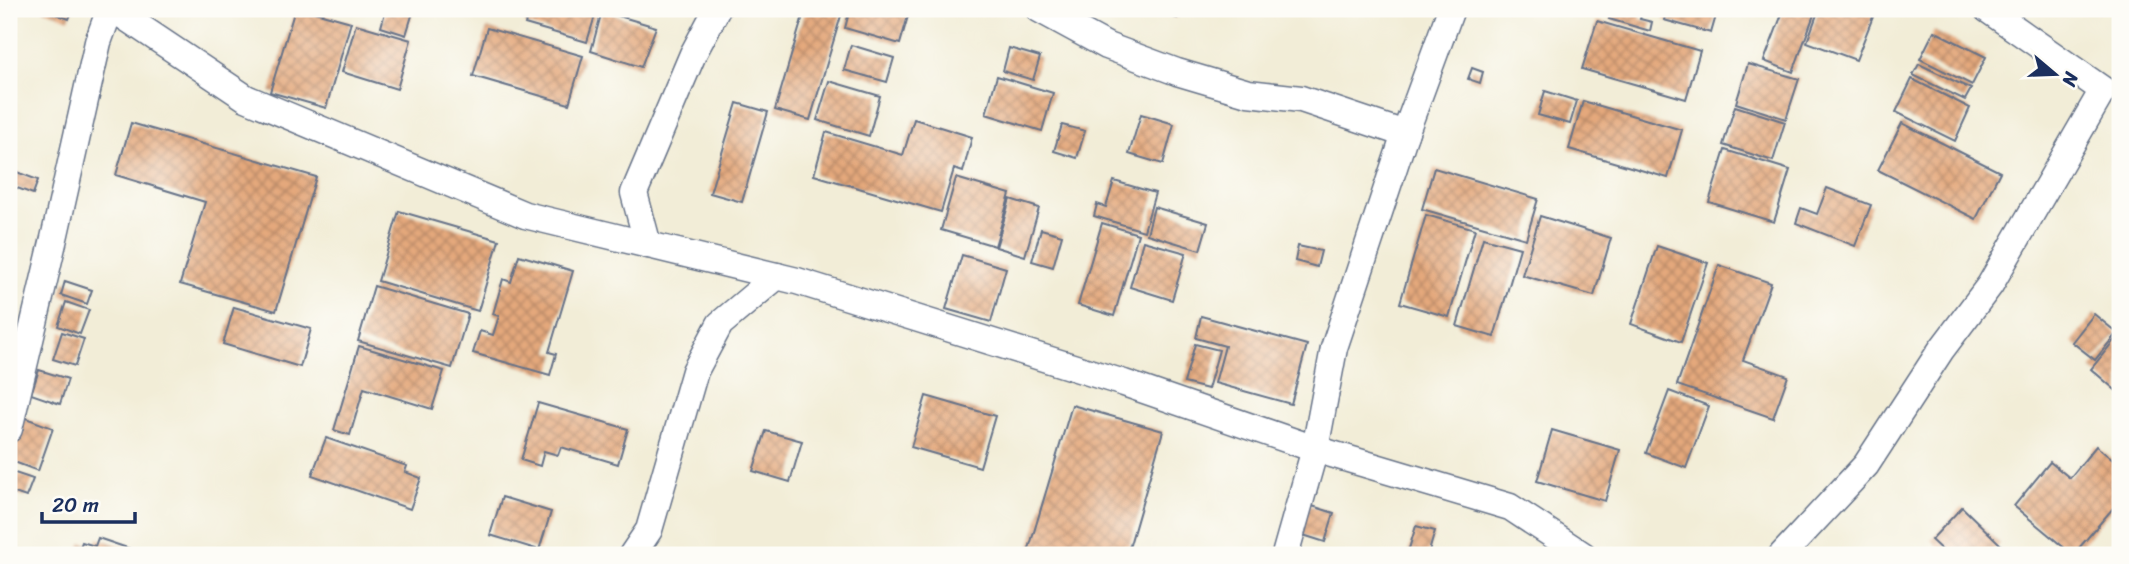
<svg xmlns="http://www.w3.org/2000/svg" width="2129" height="564" font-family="Sriracha,sans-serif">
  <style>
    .building { fill: url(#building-cross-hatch) }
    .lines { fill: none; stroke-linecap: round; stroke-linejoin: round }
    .street-casing { stroke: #667288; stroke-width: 29 }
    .street { stroke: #fff; stroke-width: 26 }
  </style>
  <defs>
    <pattern id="building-cross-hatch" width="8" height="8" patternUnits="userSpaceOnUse" patternTransform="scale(1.75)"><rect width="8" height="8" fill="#e4a87b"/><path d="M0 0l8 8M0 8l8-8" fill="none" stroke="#b88968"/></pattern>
  </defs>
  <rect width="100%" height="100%" fill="#fdfcf7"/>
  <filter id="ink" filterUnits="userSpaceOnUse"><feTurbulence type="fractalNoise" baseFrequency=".0143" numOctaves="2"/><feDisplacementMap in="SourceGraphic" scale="14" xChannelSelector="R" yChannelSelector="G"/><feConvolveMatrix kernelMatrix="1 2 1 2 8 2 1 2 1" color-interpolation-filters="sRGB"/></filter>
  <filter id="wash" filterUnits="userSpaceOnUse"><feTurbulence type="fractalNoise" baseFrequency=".00686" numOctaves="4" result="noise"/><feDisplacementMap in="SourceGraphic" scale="28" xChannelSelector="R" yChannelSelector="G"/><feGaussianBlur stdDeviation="1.57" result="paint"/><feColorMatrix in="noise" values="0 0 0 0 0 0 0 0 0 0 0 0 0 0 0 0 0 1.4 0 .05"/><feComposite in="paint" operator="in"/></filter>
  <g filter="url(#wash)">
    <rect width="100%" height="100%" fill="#f2edd7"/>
    <g id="blocks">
      <g class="building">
        <polygon points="42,9 73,9 69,19"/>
        <polygon points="295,9 304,9 351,22 326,108 270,92"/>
        <polygon points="386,9 414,9 406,35 381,27"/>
        <polygon points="530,9 597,9 587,42 525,24"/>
        <polygon points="805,9 843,9 810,120 775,110"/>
        <polygon points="850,9 910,9 900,44 845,28"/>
        <polygon points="1148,9 1180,9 1177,18"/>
        <polygon points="1612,9 1657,9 1655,15 1642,11 1640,19 1652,22 1650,31 1609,19"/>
        <polygon points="1667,9 1718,9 1711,33 1664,20"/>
        <polygon points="1784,9 1816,9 1793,72 1764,61"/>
        <polygon points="1819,9 1876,9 1856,60 1807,42"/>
        <polygon points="602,11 656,27 641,67 591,51"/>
        <polygon points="1597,21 1700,51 1686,99 1582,69"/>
        <polygon points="356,24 411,40 397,89 342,72"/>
        <polygon points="487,28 583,56 569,104 473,76"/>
        <polygon points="1934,31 1986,57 1972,85 1920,59"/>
        <polygon points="851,45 894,58 887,82 844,70"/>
        <polygon points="1009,48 1040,57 1033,80 1003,71"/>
        <polygon points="1748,64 1799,79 1786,119 1736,103"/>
        <polygon points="1919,64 1971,89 1965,100 1913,75"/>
        <polygon points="1472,68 1483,72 1480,83 1468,79"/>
        <polygon points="997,76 1053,93 1042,131 986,114"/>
        <polygon points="1912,79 1970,108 1955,141 1896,112"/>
        <polygon points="829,81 880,96 869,136 817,120"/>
        <polygon points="1545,91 1577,101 1570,124 1538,115"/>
        <polygon points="1583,101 1682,130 1668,178 1569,149"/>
        <polygon points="737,103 768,112 742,202 710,193"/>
        <polygon points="1735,106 1785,122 1773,161 1723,145"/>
        <polygon points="1141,114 1174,124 1163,164 1129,154"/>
        <polygon points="914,119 972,137 963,172 954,169 941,212 814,175 826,132 903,155"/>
        <polygon points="131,123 316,177 276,311 180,284 205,202 116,175"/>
        <polygon points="1902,123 2000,172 1976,219 1878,170"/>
        <polygon points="1062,125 1085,131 1077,158 1054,151"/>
        <polygon points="1725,150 1790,170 1774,222 1709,202"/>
        <polygon points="1434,168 1538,199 1526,239 1422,209"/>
        <polygon points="14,171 38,180 33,194 9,185"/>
        <polygon points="956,178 1010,194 995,246 941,230"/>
        <polygon points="1114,181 1155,193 1144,231 1094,216 1097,204 1106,207"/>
        <polygon points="1827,188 1871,205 1855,246 1796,223 1801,208 1817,214"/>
        <polygon points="1010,199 1039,208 1025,256 996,247"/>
        <polygon points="1154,207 1208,223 1200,250 1147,234"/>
        <polygon points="399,211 499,240 478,311 378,281"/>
        <polygon points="1426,215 1475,229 1449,317 1400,303"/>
        <polygon points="1540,216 1611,238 1594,296 1522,275"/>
        <polygon points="1102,223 1138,234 1114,316 1078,305"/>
        <polygon points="1041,229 1062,235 1053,267 1032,261"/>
        <polygon points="1483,238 1520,248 1494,337 1457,326"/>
        <polygon points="1143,241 1186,253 1172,300 1130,287"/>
        <polygon points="1298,246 1321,251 1317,267 1295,261"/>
        <polygon points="1657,246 1708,263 1681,342 1631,324"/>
        <polygon points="519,255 573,271 549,352 556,354 550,375 473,353 480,331 493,335 499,316 493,314 503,279 511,282"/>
        <polygon points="962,255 1006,268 991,322 946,309"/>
        <polygon points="1719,265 1771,283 1743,360 1788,376 1773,418 1677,385"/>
        <polygon points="65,281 92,290 87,304 61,295"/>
        <polygon points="374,286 468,314 452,368 358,341"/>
        <polygon points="66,302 89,310 80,334 58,326"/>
        <polygon points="234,307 311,329 300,367 223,344"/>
        <polygon points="2094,314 2117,333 2095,360 2072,342"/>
        <polygon points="1201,316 1307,345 1291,404 1215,383 1225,346 1196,338"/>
        <polygon points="62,332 84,339 75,366 53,359"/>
        <polygon points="2120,333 2120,394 2091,369"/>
        <polygon points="1195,344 1219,350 1208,389 1184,383"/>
        <polygon points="359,346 444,371 432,409 364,388 350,435 334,430"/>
        <polygon points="39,370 68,379 60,404 31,394"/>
        <polygon points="1669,391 1709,406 1686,468 1646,453"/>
        <polygon points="926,396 995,416 980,467 911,447"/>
        <polygon points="538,403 628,429 618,464 561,447 558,455 544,451 540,466 521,460"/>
        <polygon points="1072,405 1163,431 1127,555 1039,555 1028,552"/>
        <polygon points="23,417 53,428 38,471 9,460 9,455"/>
        <polygon points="1552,430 1620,450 1605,501 1537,481"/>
        <polygon points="766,431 802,441 790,482 753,471"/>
        <polygon points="326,438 407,466 405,472 421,478 410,509 312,475"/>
        <polygon points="2096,446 2120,466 2120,500 2073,555 2014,506 2050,462 2070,478"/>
        <polygon points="9,471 33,479 26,497 9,491"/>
        <polygon points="502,497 551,512 539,550 490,535"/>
        <polygon points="1309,505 1334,513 1325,542 1300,534"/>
        <polygon points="1962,507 2000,544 1989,555 1947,555 1931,540"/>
        <polygon points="1416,526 1435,531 1428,555 1408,552"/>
        <polygon points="98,538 148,555 77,555 82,542 95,546"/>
      </g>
    </g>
  </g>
  <g filter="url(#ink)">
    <use href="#blocks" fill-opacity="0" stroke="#667288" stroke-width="2"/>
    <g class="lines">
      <g class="street-casing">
        <g id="street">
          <polyline points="113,9 246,98 525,215 797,281 1124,383 1315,449 1510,507 1583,555"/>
          <polyline points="1039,9 1107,46 1177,72 1248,93 1301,99 1405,134"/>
          <polyline points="648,245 634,193 693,54 717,9"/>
          <polyline points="9,429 55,234 98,42 110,9"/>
          <polyline points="632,555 649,530 695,371 720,324 777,276"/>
          <polyline points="1285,555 1315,449 1334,348 1405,134 1451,9"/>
          <polyline points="1782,555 1866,465 1941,350 1990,285 2103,90 1987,9"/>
        </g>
      </g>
      <use href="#street" class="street"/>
    </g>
  </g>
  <rect width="2129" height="564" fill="none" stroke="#fdfcf7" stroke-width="35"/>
  <g transform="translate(2055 74) rotate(109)" stroke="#fdfcf7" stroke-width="5" paint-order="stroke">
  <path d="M0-5L12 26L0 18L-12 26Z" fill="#1b2f5e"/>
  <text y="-10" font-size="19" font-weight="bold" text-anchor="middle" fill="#1b2f5e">N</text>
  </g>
  <path d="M42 512v10h93v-10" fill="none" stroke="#1b2f5e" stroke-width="3.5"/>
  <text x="52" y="512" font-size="21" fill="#1b2f5e" stroke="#fdfcf7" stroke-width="5" paint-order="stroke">20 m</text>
</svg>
